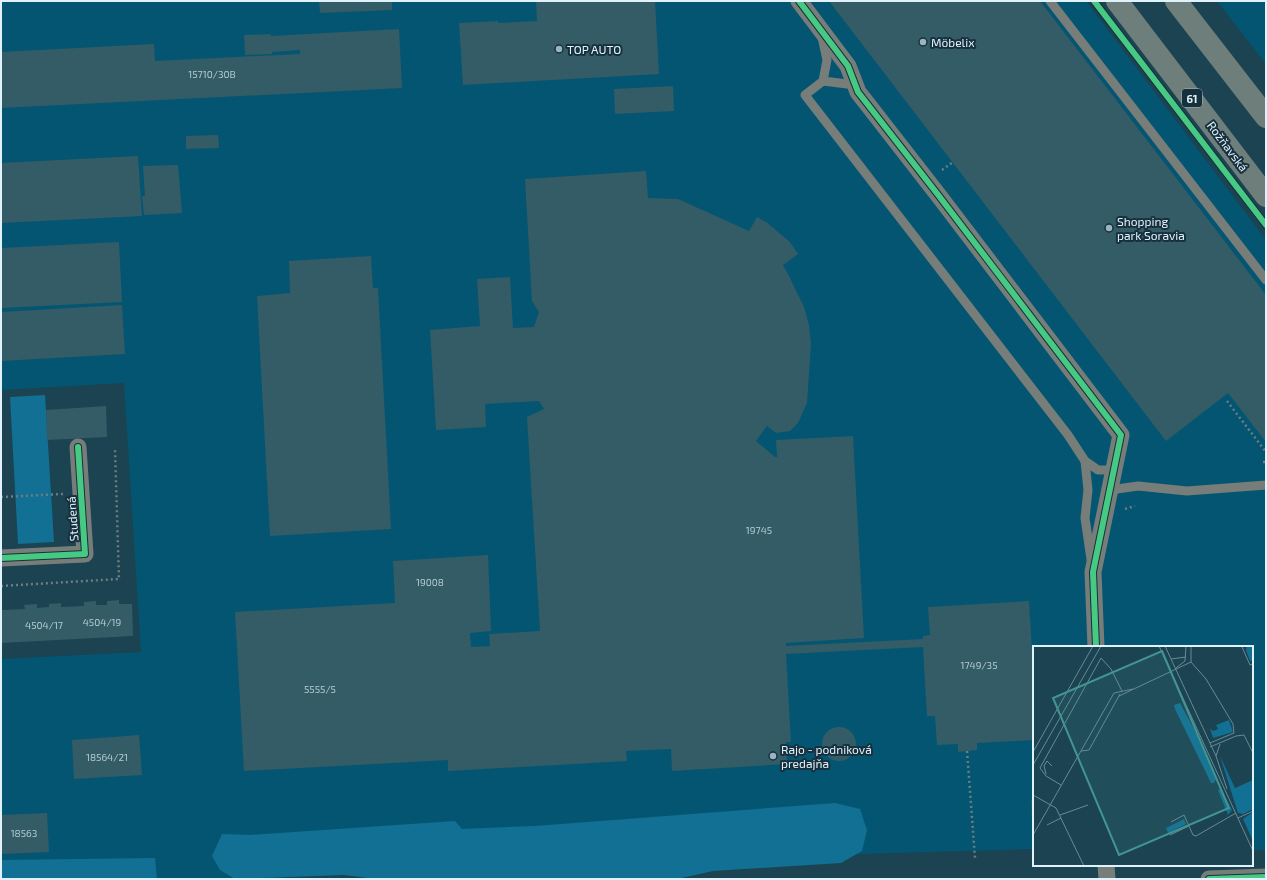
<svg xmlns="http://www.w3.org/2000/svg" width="1267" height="880" font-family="'Exo 2',sans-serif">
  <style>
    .built { fill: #045572 }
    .green { fill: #127094 }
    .building { fill: #335c66 }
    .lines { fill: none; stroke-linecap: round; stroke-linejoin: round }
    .path { stroke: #6d7d80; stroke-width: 2.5; stroke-dasharray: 2 3; stroke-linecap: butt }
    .service { stroke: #777e79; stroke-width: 9 }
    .minor { stroke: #777e79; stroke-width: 17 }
    .primary { stroke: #6d7e7b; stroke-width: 22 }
    .cycleway-casing { stroke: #17303d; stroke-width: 8 }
    .cycleway { stroke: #46c982; stroke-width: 6 }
    .poi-dot { fill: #9bb5c0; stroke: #17303d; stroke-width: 1.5 }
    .labels { text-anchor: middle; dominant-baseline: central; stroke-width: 4; stroke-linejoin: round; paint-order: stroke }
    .number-label { font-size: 10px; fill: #b5ccd6 }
    .shield { fill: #17303d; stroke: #a4b8c3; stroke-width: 1 }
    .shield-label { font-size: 11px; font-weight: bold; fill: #e0f2fc }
    .poi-label { font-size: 12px; fill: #e0f2fc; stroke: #17303d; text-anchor: start }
    .street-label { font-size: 12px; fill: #e0f2fc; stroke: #17303d }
    .inset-road { fill: none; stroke: #6a8996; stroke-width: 1 }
    .view { fill: #439592; fill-opacity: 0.15; stroke: #439592; stroke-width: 2 }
    .inset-edge { fill: none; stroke: #e0f2fc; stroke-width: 2 }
  </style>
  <rect width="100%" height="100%" fill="#1b4352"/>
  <g class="built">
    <polygon points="1,1 1086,1 1266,240 1266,850 1252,850 1252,647 1034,647 1034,849 649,860 249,879 63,879 1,877 1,659 141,652 124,383 1,390"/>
    <polygon points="1217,1 1266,1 1266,64"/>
  </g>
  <g class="green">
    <polygon points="45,395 54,542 18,544 10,397"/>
    <polygon points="835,803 860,809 867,830 862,851 841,863 713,871 677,879 376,879 344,875 235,879 220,870 212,856 222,834 250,835 455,821 462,829 535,826"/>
    <polygon points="155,858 157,879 1,879 1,860"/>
  </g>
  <g class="building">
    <polygon points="319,1 392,1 392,10 320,13"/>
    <polygon points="536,1 655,1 659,74 463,85 459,23 498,21 498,23 537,21"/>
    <polygon points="829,1 1040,1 1266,295 1266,442 1228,393 1166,441"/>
    <polygon points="399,29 402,88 1,108 1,52 154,44 155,61 300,54 300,50 272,52 272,54 245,55 244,35 271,34 271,36"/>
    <polygon points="673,86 674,111 615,114 614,89"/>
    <polygon points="218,135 219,148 186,149 186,136"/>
    <polygon points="138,156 142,216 1,223 1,163"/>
    <polygon points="178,165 182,213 144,215 142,196 145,196 143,166"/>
    <polygon points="646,171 648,198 678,199 749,231 757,217 766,222 790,242 798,254 783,265 788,274 804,307 809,325 811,344 807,403 798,423 790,431 776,433 767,426 756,441 775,457 777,457 776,440 853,436 864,638 786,643 786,646 923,639 923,636 930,635 928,607 1029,601 1034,684 1034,740 977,743 977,750 958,752 958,744 937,745 935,716 927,716 923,647 786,654 791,742 786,742 787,764 672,771 671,749 626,751 627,761 448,771 448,760 244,771 235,612 395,603 393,561 488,555 491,631 470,633 471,647 490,646 489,634 540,631 527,417 544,409 539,401 485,404 486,427 436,430 430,330 480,326 477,279 510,277 513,328 534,327 539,312 532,301 525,179"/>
    <polygon points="119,242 122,302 1,308 1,248"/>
    <polygon points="371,256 373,288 378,288 391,529 270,536 257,296 290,293 289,261"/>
    <polygon points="122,305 125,354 1,361 1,312"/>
    <polygon points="106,406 107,437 47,440 46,410"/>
    <polygon points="119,600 119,604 132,604 133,636 1,643 1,610 25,609 24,605 37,604 37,608 49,607 49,604 61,603 61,607 84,606 84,602 96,601 96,605 107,605 107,601"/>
    <circle cx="839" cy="744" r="17"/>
    <polygon points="139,735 142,775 74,779 72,740"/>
    <polygon points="1031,800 1034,800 1034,822 1032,822"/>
    <polygon points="47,813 49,852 1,854 1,815"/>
  </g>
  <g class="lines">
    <g class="path">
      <polyline points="942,170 953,162"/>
      <polyline points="1227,401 1266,452"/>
      <polyline points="1263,462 1266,462"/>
      <polyline points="1,497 63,494"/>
      <polyline points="1125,509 1135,506"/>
      <polyline points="1,586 119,579 115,450"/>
      <polyline points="967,751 975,858"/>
    </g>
    <g class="service">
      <polyline points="1050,1 1266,280"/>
      <polyline points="822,37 827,60 823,81 805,95 1068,435 1085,461 1098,470 1114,470"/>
      <polyline points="823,81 855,85"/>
      <polyline points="1085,461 1088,490 1085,518 1091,559"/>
      <polyline points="1110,490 1138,486 1187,491 1266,485"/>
    </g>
    <g class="minor">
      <polyline points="799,1 848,66 858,92 939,196 1121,435 1093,572 1096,647"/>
      <polyline points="1,558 85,554 78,447"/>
      <polyline points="1106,865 1107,879"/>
      <polyline points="1209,879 1266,877"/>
    </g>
    <g class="primary">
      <polyline points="1117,1 1266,196"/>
      <polyline points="1176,1 1266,117"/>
    </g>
    <g class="cycleway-casing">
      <g id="cycleway">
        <polyline points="799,1 848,66 858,92 939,196 1121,435 1093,572 1096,647"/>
        <polyline points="1094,1 1266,225"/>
        <polyline points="1,558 85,554 78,447"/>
        <polyline points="1209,879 1266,877"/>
      </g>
    </g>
    <use href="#cycleway" class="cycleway"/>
  </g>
  <g class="poi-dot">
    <circle cx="923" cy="42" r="4"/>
    <circle cx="559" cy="49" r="4"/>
    <circle cx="1109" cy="228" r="4"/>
    <circle cx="773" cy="756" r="4"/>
  </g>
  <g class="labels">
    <g class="number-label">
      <text x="212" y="74">15710/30B</text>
      <text x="759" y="530">19745</text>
      <text x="430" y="582">19008</text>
      <text x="102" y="622">4504/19</text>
      <text x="44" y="625">4504/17</text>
      <text x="979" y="665">1749/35</text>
      <text x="320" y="689">5555/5</text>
      <text x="107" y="757">18564/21</text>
      <text x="24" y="833">18563</text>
    </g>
    <rect class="shield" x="1182" y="89" width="20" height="18" rx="3"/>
    <g class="shield-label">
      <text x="1192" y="98">61</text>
    </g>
    <g class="poi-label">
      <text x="931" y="42">Möbelix</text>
      <text x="567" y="49">TOP AUTO</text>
      <text x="1117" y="221">Shopping<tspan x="1117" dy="14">park Soravia</tspan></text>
      <text x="781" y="749">Rajo - podniková<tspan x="781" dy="14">predajňa</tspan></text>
    </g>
    <g class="street-label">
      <text transform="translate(1228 146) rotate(53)">Rožňavská</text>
      <text transform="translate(72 519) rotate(-94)">Studená</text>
    </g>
  </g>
  <g transform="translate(1033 646)">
    <rect width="220" height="220" fill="#1b4352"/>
    <path d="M214 0H220V14L217 15 213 4ZM147 57 167 94 183 133 181 137H178L142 63 141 59ZM196 74 200 86 180 92 177 82 180 85 185 83 183 79ZM187 110 202 142 220 134V163L210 168 205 167ZM188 143 199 164 195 169 185 144ZM220 166V195L210 173ZM151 173 153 178 135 187 133 182Z" fill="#127094"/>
    <path class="inset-road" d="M126 0 220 205M132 0 183 110 194 143M211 0 209 1 217 19 220 18M138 13 153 11M158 16 173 33 200 78 201 87 177 97M143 22 152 15 153 0M86 50 158 16V0M177 101 203 90 211 89 220 107M48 105 56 104 87 48M0 106 60 0M183 110 187 98M0 119 68 0M13 128 11 120 14 115 19 120M28 139 13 130 7 122 68 12 78 23 89 45M0 149 23 162 51 220M27 169 55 159M205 172 220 165M138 176 151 169 160 189 163 190 203 167M14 179 28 172M0 189 81 47 100 43M137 189 156 180"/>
    <path class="view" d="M129 5 196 162 86 209 20 52Z"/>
    <rect width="220" height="220" class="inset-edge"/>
  </g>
  <rect width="1267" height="880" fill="none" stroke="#e0f2fc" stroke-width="4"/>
</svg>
